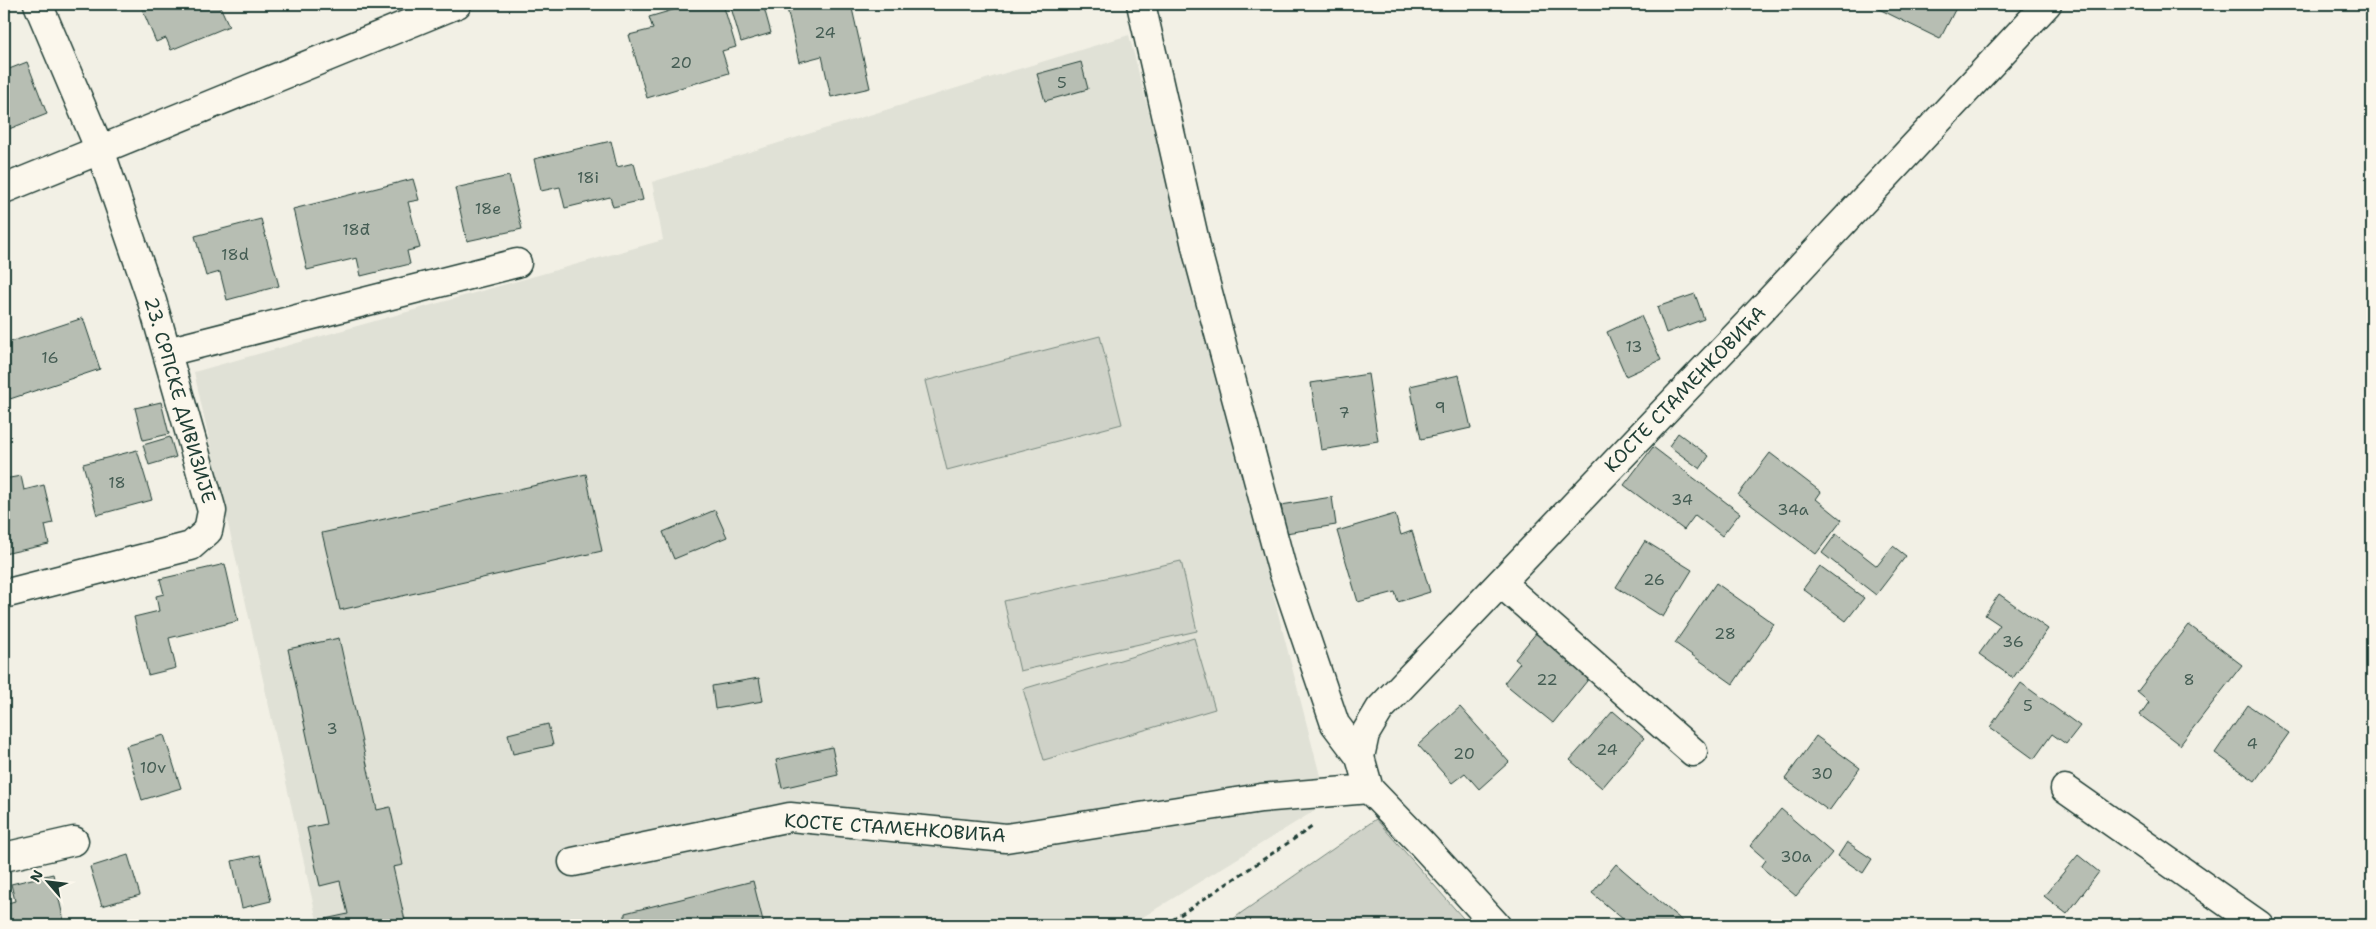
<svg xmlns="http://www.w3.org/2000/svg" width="2376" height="929" font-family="'Shantell Sans',sans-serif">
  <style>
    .built { fill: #e0e1d6 }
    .green { fill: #cfd2c8; stroke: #77887e }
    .building { fill: #b7beb3; stroke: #1f3d34 }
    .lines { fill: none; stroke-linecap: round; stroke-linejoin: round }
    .minor-casing { stroke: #1f3d34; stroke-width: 31 }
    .path { stroke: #1f3d34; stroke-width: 3; stroke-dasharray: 5 4; stroke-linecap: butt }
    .minor { stroke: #fbf7ec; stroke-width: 28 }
    .labels { text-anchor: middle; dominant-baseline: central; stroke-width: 5; stroke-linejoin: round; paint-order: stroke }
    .number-label { font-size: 16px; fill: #455d54 }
    .street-label { font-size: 19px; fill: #1f3d34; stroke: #fbf7ec }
  </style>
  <rect width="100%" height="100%" fill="#f2f0e5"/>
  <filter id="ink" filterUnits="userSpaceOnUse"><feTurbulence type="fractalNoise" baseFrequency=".02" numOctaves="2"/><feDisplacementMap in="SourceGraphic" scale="10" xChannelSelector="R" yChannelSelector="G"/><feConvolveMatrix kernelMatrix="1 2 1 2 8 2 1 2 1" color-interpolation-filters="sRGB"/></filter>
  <g filter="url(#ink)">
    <polygon class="built" points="1129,35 1327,803 1130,925 318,925 194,372 663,240 652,182"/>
    <g class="green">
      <polygon points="1100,336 1122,424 947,470 925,381"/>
      <polygon points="1181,561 1197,631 1020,671 1004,601"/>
      <polygon points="1194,638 1215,709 1044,760 1023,689"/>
      <polygon points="1376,819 1469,925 1226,925 1241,913"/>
    </g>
    <g class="building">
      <polygon points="140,4 219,4 229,26 171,50 166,38 156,42"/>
      <polygon points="693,4 723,4 736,47 722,51 729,73 647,98 629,35 653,29 649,17"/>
      <polygon points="730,4 763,4 771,33 741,42"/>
      <polygon points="807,4 851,4 870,88 831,97 822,56 799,62 787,8"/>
      <polygon points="1881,4 1958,4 1940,39 1879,9"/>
      <polygon points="2288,4 2302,4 2297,10"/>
      <polygon points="27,62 47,114 4,131 4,71"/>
      <polygon points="1081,62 1088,89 1045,101 1037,74"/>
      <polygon points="611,141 617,167 634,163 643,200 613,207 610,197 565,208 560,187 541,191 534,159"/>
      <polygon points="509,176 522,229 467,241 455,188"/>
      <polygon points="413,179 419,200 408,202 420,248 407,251 410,264 361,276 357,258 307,270 293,209"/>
      <polygon points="261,219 279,286 227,300 220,272 206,276 195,236"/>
      <polygon points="1695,294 1704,319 1666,333 1657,307"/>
      <polygon points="1641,316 1661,360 1626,376 1607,332"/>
      <polygon points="83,318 100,369 10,399 4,381 4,344"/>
      <polygon points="1368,374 1378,441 1321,450 1311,383"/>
      <polygon points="1459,375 1471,428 1421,439 1410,386"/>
      <polygon points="161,402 169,434 143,440 135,408"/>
      <polygon points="1678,433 1709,456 1700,469 1669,446"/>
      <polygon points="170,437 176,457 149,465 143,445"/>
      <polygon points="1653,447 1740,513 1722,536 1695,515 1684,530 1624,485"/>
      <polygon points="137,450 152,500 97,515 83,464"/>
      <polygon points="1770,453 1821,492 1816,499 1842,520 1816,554 1738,495"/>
      <polygon points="586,474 602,551 340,610 322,533"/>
      <polygon points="21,476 24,490 44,485 53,523 45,525 49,544 4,554 4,479"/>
      <polygon points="1332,497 1336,525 1286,533 1281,505"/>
      <polygon points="715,510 727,537 674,559 663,532"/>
      <polygon points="1395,514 1401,535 1412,531 1430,592 1398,602 1395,592 1358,602 1337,531"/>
      <polygon points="1836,534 1877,566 1893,546 1906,556 1876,595 1822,553"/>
      <polygon points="1645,541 1692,570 1663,617 1616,587"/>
      <polygon points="225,564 238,621 169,638 176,668 148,675 134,617 159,611 156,596 164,594 160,579"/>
      <polygon points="1820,566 1864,598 1846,621 1803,589"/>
      <polygon points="1716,583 1774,624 1733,684 1675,643"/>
      <polygon points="1999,594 2048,629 2013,678 1979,654 2000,625 1985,615"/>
      <polygon points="2189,625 2242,665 2180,745 2140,715 2149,702 2137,692"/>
      <polygon points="1537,632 1591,676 1553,723 1504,683 1520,663 1515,659"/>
      <polygon points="339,638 377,810 390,807 403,865 393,867 406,925 326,925 325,919 348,914 340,881 320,886 307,828 326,824 288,649"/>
      <polygon points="759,678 763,701 715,709 712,686"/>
      <polygon points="2021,683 2080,726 2066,744 2052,734 2034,759 1990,727"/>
      <polygon points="2248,705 2289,733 2255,781 2215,753"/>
      <polygon points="1460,707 1509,762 1479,789 1465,773 1452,783 1418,745"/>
      <polygon points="1613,711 1644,738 1602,788 1570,760"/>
      <polygon points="548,724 553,745 513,754 508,734"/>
      <polygon points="164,735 181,788 142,800 126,746"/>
      <polygon points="1816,736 1860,768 1829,811 1785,779"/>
      <polygon points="832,747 838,775 782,788 776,760"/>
      <polygon points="1781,809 1832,853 1796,896 1761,867 1766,860 1750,846"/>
      <polygon points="1847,842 1872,859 1863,873 1838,856"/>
      <polygon points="128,855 140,895 102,906 90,867"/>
      <polygon points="260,855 271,901 242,908 232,861"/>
      <polygon points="2078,855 2099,872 2067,914 2044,896"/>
      <polygon points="1616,864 1687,925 1630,925 1592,893"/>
      <polygon points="53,874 65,925 5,925 4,904 15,901 11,884"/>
      <polygon points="753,881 764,925 625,925 625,913"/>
      <polygon points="2141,917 2153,925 2135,925"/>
    </g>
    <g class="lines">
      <g class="minor-casing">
        <g id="minor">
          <polyline points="1141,4 1198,255 1281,565 1335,724 1360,757"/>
          <polyline points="4,189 457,4"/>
          <polyline points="167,352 517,263"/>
          <polyline points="1501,583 1693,752"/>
          <polyline points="4,594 191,546 208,531 212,511 152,301 100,150 38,4"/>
          <polyline points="2065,789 2259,925"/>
          <polyline points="4,857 74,841"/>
          <polyline points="573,862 790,817 1006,838 1261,798 1369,789"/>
          <polyline points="1496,925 1422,844 1369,789 1360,757 1365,734 1380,709 1760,311 2047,4"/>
        </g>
      </g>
      <polyline class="path" points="1165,925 1312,827"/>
      <use href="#minor" class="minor"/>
    </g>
  </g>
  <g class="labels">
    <g class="number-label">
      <text x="825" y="32">24</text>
      <text x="681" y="62">20</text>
      <text x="1062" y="82">5</text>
      <text x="588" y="177">18i</text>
      <text x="488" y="208">18e</text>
      <text x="356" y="229">18đ</text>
      <text x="235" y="254">18d</text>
      <text x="1634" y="346">13</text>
      <text x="50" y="357">16</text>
      <text x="1440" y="407">9</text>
      <text x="1344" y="412">7</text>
      <text x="117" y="482">18</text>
      <text x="1682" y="499">34</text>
      <text x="1793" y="509">34a</text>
      <text x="1654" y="579">26</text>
      <text x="1725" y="633">28</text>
      <text x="2013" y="641">36</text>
      <text x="1547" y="679">22</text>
      <text x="2189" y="679">8</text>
      <text x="2028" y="705">5</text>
      <text x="332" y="728">3</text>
      <text x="2252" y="743">4</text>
      <text x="1607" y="749">24</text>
      <text x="1464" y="753">20</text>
      <text x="153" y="767">10v</text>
      <text x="1822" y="773">30</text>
      <text x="1796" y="856">30a</text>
    </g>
    <g class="street-label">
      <text transform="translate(1685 389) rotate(-46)">КОСТЕ СТАМЕНКОВИЋА</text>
      <text transform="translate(180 400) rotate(74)">23. СРПСКЕ ДИВИЗИЈЕ</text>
      <text transform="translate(895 828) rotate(4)">КОСТЕ СТАМЕНКОВИЋА</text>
    </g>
  </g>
  <rect width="2376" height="929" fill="none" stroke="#fbf7ec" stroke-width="20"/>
  <rect x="10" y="10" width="2356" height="909" fill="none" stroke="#1f3d34" stroke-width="2" filter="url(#ink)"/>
  <g transform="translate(48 882) rotate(298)" stroke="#fbf7ec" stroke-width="4" paint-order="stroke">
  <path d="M0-4L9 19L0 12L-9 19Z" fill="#1f3d34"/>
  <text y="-8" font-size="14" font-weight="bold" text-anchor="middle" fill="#1f3d34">N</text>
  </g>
</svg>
